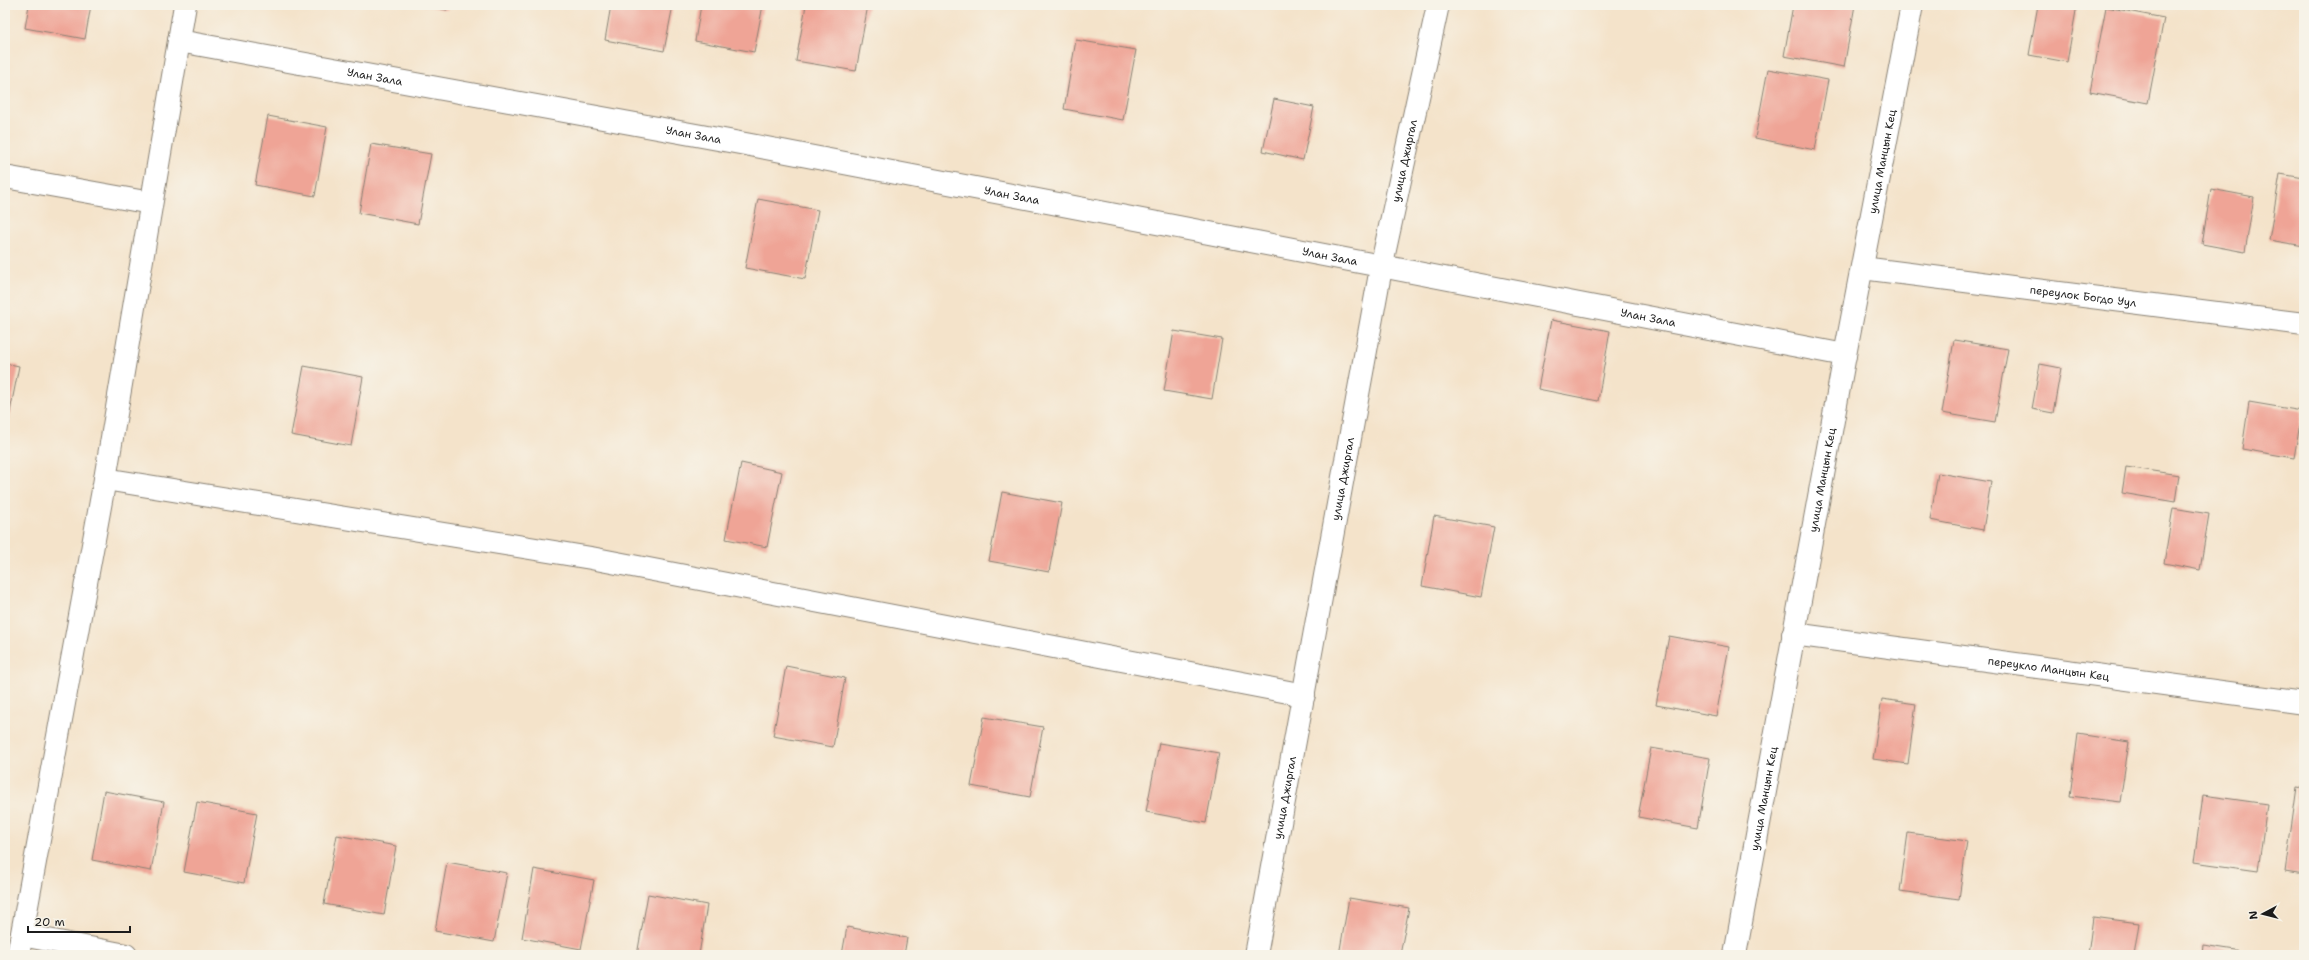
<svg xmlns="http://www.w3.org/2000/svg" width="2309" height="960" font-family="'Shantell Sans',sans-serif">
  <style>
    .building { fill: #efa496 }
    .lines { fill: none; stroke-linecap: round; stroke-linejoin: round }
    .street-casing { stroke: #888073; stroke-width: 24 }
    .street { stroke: #fff; stroke-width: 22 }
    .labels { text-anchor: middle; dominant-baseline: central; stroke-width: 4; stroke-linejoin: round; paint-order: stroke }
    .street-label { font-size: 11px; fill: #1c1c1c; stroke: #f7f3e8 }
  </style>
  <rect width="100%" height="100%" fill="#f7f3e8"/>
  <filter id="ink" filterUnits="userSpaceOnUse"><feTurbulence type="fractalNoise" baseFrequency=".025" numOctaves="2"/><feDisplacementMap in="SourceGraphic" scale="8" xChannelSelector="R" yChannelSelector="G"/><feConvolveMatrix kernelMatrix="1 2 1 2 8 2 1 2 1" color-interpolation-filters="sRGB"/></filter>
  <filter id="wash" filterUnits="userSpaceOnUse"><feTurbulence type="fractalNoise" baseFrequency=".012" numOctaves="4" result="noise"/><feDisplacementMap in="SourceGraphic" scale="16" xChannelSelector="R" yChannelSelector="G"/><feGaussianBlur stdDeviation="0.9" result="paint"/><feColorMatrix in="noise" values="0 0 0 0 0 0 0 0 0 0 0 0 0 0 0 0 0 1.4 0 .05"/><feComposite in="paint" operator="in"/></filter>
  <g filter="url(#wash)">
    <rect width="100%" height="100%" fill="#f4e3ca"/>
    <g id="blocks">
      <g class="building">
        <polygon points="29,5 91,5 85,39 25,28"/>
        <polygon points="422,5 448,5 447,10"/>
        <polygon points="611,5 673,5 664,51 605,40"/>
        <polygon points="701,5 763,5 754,52 695,41"/>
        <polygon points="806,5 868,5 856,71 796,61"/>
        <polygon points="1793,5 1855,5 1844,67 1784,56"/>
        <polygon points="2038,5 2077,5 2067,62 2029,55"/>
        <polygon points="2106,7 2164,18 2148,103 2090,92"/>
        <polygon points="1076,40 1136,50 1123,120 1064,109"/>
        <polygon points="1768,69 1828,80 1815,150 1755,138"/>
        <polygon points="1274,99 1314,107 1303,160 1263,151"/>
        <polygon points="268,116 327,127 315,196 255,185"/>
        <polygon points="371,144 431,154 418,224 359,213"/>
        <polygon points="2280,174 2304,178 2304,246 2269,240"/>
        <polygon points="2211,189 2254,197 2245,252 2202,244"/>
        <polygon points="758,199 818,210 805,279 745,268"/>
        <polygon points="1551,320 1610,331 1598,401 1538,389"/>
        <polygon points="1174,331 1222,339 1212,399 1164,391"/>
        <polygon points="1954,340 2008,349 1995,422 1942,413"/>
        <polygon points="5,363 19,366 8,422 5,421"/>
        <polygon points="2040,364 2061,368 2053,413 2032,409"/>
        <polygon points="304,366 363,377 351,446 291,435"/>
        <polygon points="2249,402 2302,411 2294,458 2242,449"/>
        <polygon points="741,463 782,472 767,547 726,539"/>
        <polygon points="2126,467 2179,475 2175,502 2122,493"/>
        <polygon points="1938,473 1991,482 1983,530 1930,520"/>
        <polygon points="1002,492 1062,503 1049,572 989,561"/>
        <polygon points="2173,508 2209,514 2200,570 2164,563"/>
        <polygon points="1434,516 1494,527 1481,597 1422,586"/>
        <polygon points="2303,634 2304,635 2304,648 2301,648"/>
        <polygon points="1669,636 1729,647 1716,716 1656,705"/>
        <polygon points="786,666 845,678 833,747 773,736"/>
        <polygon points="1882,699 1916,704 1908,764 1873,759"/>
        <polygon points="984,717 1043,727 1030,797 971,786"/>
        <polygon points="2078,734 2129,742 2120,802 2070,796"/>
        <polygon points="1159,743 1219,753 1206,823 1146,812"/>
        <polygon points="1651,748 1710,758 1698,828 1638,817"/>
        <polygon points="2297,787 2304,788 2304,875 2285,872"/>
        <polygon points="104,791 164,802 151,871 92,860"/>
        <polygon points="2203,795 2267,804 2258,871 2194,862"/>
        <polygon points="197,802 257,813 244,883 184,872"/>
        <polygon points="1908,833 1967,841 1959,899 1900,891"/>
        <polygon points="337,835 396,846 384,915 324,904"/>
        <polygon points="447,862 507,873 494,942 435,931"/>
        <polygon points="534,869 594,880 581,949 522,938"/>
        <polygon points="648,894 707,905 699,955 637,955"/>
        <polygon points="1349,898 1409,908 1400,955 1339,955"/>
        <polygon points="2093,917 2139,923 2134,955 2088,955"/>
        <polygon points="847,927 907,938 904,955 842,955"/>
        <polygon points="2203,945 2261,954 2261,955 2202,955"/>
      </g>
    </g>
  </g>
  <g filter="url(#ink)">
    <use href="#blocks" fill-opacity="0" stroke="#888073" stroke-width="1"/>
    <g class="lines">
      <g class="street-casing">
        <g id="street">
          <path id="s1" d="M179 41 740 143 1845 355"/>
          <polyline points="5,177 151,203"/>
          <path id="s2" d="M1862 268 2304 324"/>
          <polyline points="105,479 591,558 1304,695"/>
          <path id="s3" d="M1793 634 2304 703"/>
          <polyline points="22,935 126,955"/>
          <polyline points="18,955 105,479 185,5"/>
          <path id="s4" d="M1256 955 1381 268 1438 5"/>
          <path id="s5" d="M1735 955 1845 355 1912 5"/>
        </g>
      </g>
      <use href="#street" class="street"/>
    </g>
  </g>
  <g class="labels">
    <g class="street-label">
      <text stroke="none"><textPath href="#s1" startOffset="199">Улан Зала</textPath></text>
      <text stroke="none"><textPath href="#s1" startOffset="523">Улан Зала</textPath></text>
      <text stroke="none"><textPath href="#s4" startOffset="808">улица Джиргал</textPath></text>
      <text stroke="none"><textPath href="#s5" startOffset="807">улица Манцын Кец</textPath></text>
      <text stroke="none"><textPath href="#s1" startOffset="847">Улан Зала</textPath></text>
      <text stroke="none"><textPath href="#s1" startOffset="1171">Улан Зала</textPath></text>
      <text stroke="none"><textPath href="#s2" startOffset="223">переулок Богдо Уул</textPath></text>
      <text stroke="none"><textPath href="#s1" startOffset="1495">Улан Зала</textPath></text>
      <text stroke="none"><textPath href="#s4" startOffset="484">улица Джиргал</textPath></text>
      <text stroke="none"><textPath href="#s5" startOffset="483">улица Манцын Кец</textPath></text>
      <text stroke="none"><textPath href="#s3" startOffset="258">переукло Манцын Кец</textPath></text>
      <text stroke="none"><textPath href="#s4" startOffset="160">улица Джиргал</textPath></text>
      <text stroke="none"><textPath href="#s5" startOffset="159">улица Манцын Кец</textPath></text>
    </g>
  </g>
  <rect width="2309" height="960" fill="none" stroke="#f7f3e8" stroke-width="20"/>
  <g transform="translate(2263 914) rotate(263)" stroke="#f7f3e8" stroke-width="3" paint-order="stroke">
  <path d="M0-3L7 15L0 10L-7 15Z" fill="#1c1c1c"/>
  <text y="-6" font-size="11" font-weight="bold" text-anchor="middle" fill="#1c1c1c">N</text>
  </g>
  <path d="M28 926v6h102v-6" fill="none" stroke="#1c1c1c" stroke-width="2"/>
  <text x="34" y="926" font-size="12" fill="#1c1c1c" stroke="#f7f3e8" stroke-width="3" paint-order="stroke">20 m</text>
</svg>
